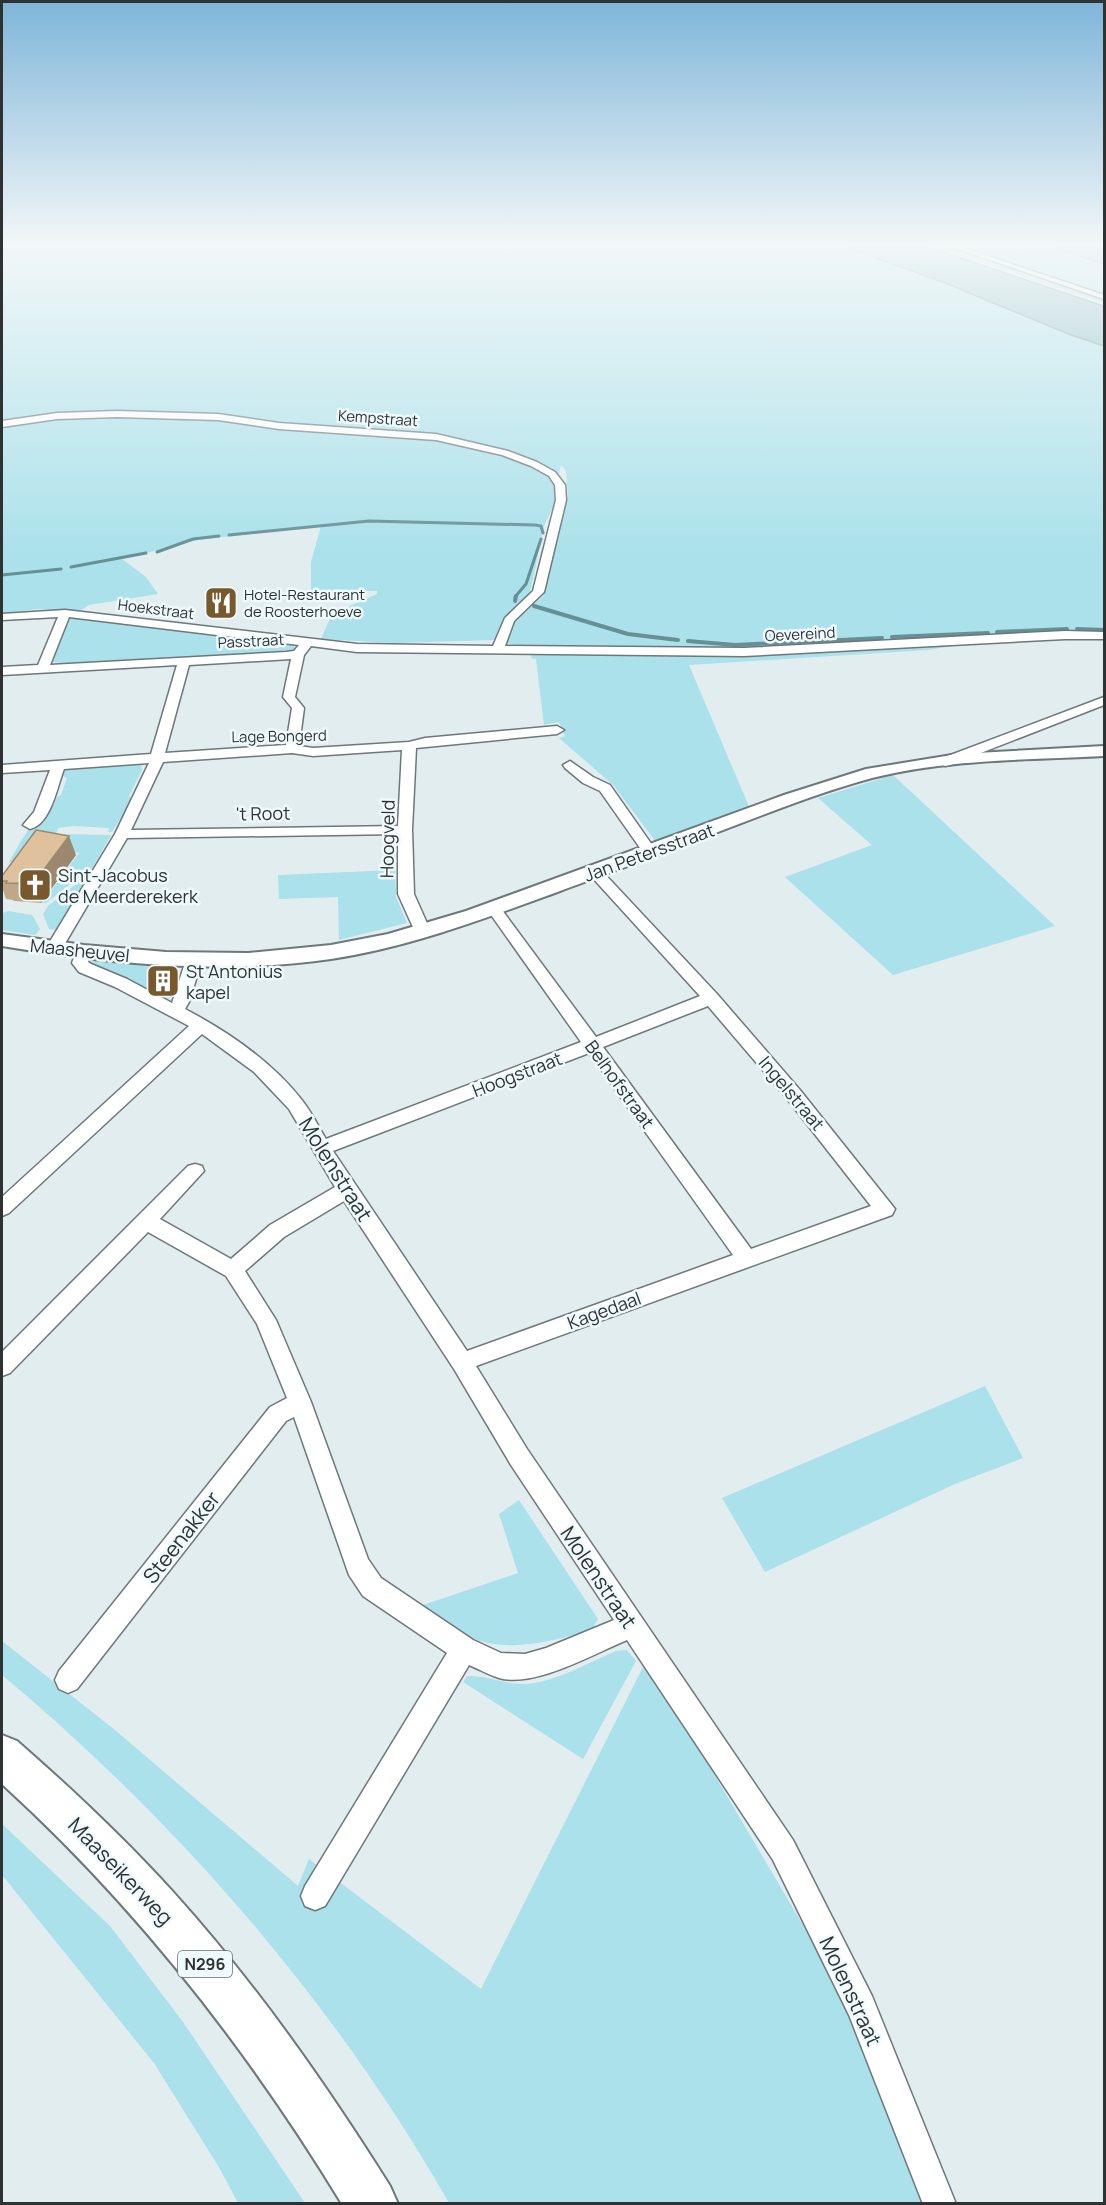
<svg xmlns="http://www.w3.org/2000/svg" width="1106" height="2205" font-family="Manrope,sans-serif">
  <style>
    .green { fill: #aae1ea }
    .water { fill: #7fb7c0; stroke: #678f96; stroke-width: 1.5 }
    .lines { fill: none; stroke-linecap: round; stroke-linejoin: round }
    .stream-far1 { stroke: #678f96; stroke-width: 3 }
    .stream { stroke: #678f96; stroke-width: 4 }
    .minor-casing { stroke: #6e7779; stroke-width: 3 }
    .tertiary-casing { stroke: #6e7779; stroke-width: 4 }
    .primary-casing { stroke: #6e7779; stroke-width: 4 }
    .minor { fill: #fff; fill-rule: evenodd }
    .tertiary { fill: #fff; fill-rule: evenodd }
    .primary { fill: #fff; fill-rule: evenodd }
    .wall { fill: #c0a787 }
    .shaded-wall { fill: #9c886e }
    .building { fill: #dfc29d; stroke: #9c886e; stroke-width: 1.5 }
    .labels { text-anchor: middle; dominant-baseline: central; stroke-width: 5; stroke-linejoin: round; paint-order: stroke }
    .far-street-label { font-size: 15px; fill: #2e3233; stroke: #effafc }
    .far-poi-label { font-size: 15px; fill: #2e3233; stroke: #effafc; text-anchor: start }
    .shield { fill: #effafc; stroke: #686e6f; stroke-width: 1.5 }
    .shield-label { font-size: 16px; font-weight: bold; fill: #2e3233 }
    .street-label { font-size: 18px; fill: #2e3233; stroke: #effafc }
    .poi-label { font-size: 18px; fill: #2e3233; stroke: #effafc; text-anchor: start }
    .near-street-label { font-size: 21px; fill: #2e3233; stroke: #effafc }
  </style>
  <rect width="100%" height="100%" fill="#e2edef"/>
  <g class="green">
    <polygon points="2,247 917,247 1104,311 1104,632 981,635 759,647 527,646 505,643 511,624 543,596 561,514 568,497 566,471 561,465 558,477 507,452 448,437 427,434 293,425 237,417 56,415 2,423"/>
    <polygon points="936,247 952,247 1104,297 1104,303"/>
    <polygon points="960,247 1053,247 1104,264 1104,296"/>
    <polygon points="91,416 222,419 447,439 503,454 537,467 556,483 556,501 544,526 530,593 525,600 505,617 494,640 394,643 321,639 332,614 377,594 377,591 311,591 311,562 321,526 198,540 122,559 146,577 158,594 89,605 80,611 38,609 2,614 2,426"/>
    <polygon points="72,617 274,642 294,646 295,650 77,664 50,662 67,619"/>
    <polygon points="978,642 928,650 689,665 750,809 656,842 614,786 559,738 565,736 559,722 544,725 536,659 532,659 531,654"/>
    <path d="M141 763 142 770 129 796 132 800 112 832H108L109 828 73 826 58 828 56 834 111 835 93 867 46 903H42L79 853 37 847 30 864 9 862C21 842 40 804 61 795L67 778 60 775 62 769Z"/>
    <polygon points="893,775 1055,926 893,975 785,877 872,845 818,798"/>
    <polygon points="395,870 396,897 407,923 339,940 338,897 279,899 278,875"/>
    <polygon points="93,871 56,930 49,929 43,914 48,906"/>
    <polygon points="8,911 32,915 40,929 35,935 2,930 2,913"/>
    <polygon points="87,959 178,966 173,980 160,977 156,983 174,990 170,998 166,999 160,998 85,964"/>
    <polygon points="985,1386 1023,1458 955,1484 765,1572 722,1498"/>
    <path d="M519 1500 598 1619 592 1630C552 1641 509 1654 469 1637 451 1629 434 1617 417 1607L518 1573 499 1514Z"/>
    <path d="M2 1641 115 1730 298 1886 309 1859 481 1989 643 1667 651 1672 684 1723 834 1978 929 2203H449C335 2003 179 1823 2 1675Z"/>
    <path d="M627 1650 636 1661 583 1759 463 1682 467 1676C486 1675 504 1684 523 1684 551 1684 590 1662 616 1651Z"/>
    <polygon points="2,1824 110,1926 183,2022 305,2203 238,2203 220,2169 154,2063 2,1875"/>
  </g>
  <g class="water">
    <polygon points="846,247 928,247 1104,306 1104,346 1071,335 945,283"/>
    <polygon points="1053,247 1104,247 1104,264"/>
  </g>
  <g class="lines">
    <g class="stream-far1">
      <polyline points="229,535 369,521 535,525 541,526 543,533"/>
      <polyline points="157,552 193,539 219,536"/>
      <polyline points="71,567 146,553"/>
      <polyline points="2,575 61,569"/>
      <polyline points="515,597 526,584 541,539"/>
    </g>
    <g class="stream">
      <polyline points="515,601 516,596"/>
      <polyline points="534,606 628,634 678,640"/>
      <polyline points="1077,629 1104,630"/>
      <polyline points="997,632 1067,629"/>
      <polyline points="892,637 988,633"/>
      <polyline points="688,641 735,645 882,638"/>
    </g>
    <g class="minor-casing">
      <g id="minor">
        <polygon points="952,247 961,247 1104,295 1104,299"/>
        <path d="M117 411 218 414 279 423 436 434 508 451 537 462 555 472 565 485 566 500 544 592 514 621 505 646 744 648 1065 631 1104 632V639H1065L744 656 357 652 311 646 304 655 295 697 304 708 299 746 313 748 409 742 425 738 557 726 564 730 557 734 416 748 412 830 414 894 430 930 428 934H416L398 894V834L127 838 60 952H48L46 948 115 834 149 763 64 769C57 787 51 824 30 829L23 825 34 812 50 770 2 773V765L151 754 177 665 2 675V667L38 665 58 617 2 620V614L65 610 357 644 493 646 505 618 533 591 556 500 555 485 549 476 531 466 502 455 436 440 279 429 218 420 117 417 57 419 2 427V421L57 413ZM69 617 299 645 294 651 286 652 50 665ZM291 659 283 697 292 708 286 745 165 753 189 665ZM402 750 398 826 131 830 163 762 292 753 313 756Z"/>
        <polygon points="1104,697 1104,705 950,765 945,766 938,762 940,759"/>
        <polygon points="570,761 593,777 610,785 657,852 655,855 645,855 600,791 583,783 565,768 563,765"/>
        <path d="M595 867 600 869 717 994 800 1090 895 1209 892 1215 476 1366 527 1449 793 1840 872 1996 956 2204H923L849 2015 773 1860 627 1640C593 1654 535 1688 499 1678 489 1675 479 1669 469 1665L325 1906 315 1910 305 1906 301 1896 305 1886 447 1653 363 1596 349 1575 294 1417 286 1421 77 1689 68 1693 59 1689 55 1680 59 1671 270 1407 287 1398 257 1324 226 1276 148 1232 10 1373 2 1376V1352L188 1166 195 1164 202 1166 204 1171 160 1219 231 1259 270 1225 335 1187 289 1109 254 1072 202 1034 9 1213 2 1216V1197L189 1026 115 987 79 972 72 963 78 947H90L92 951 88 962 91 964 127 979 172 1003 186 960 188 956H200L202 960 189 1002 185 1009C227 1031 272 1062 301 1099 311 1111 318 1126 326 1139L581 1042 489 912 486 909 489 906H499L596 1037 700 996 590 875 588 872ZM708 1006 788 1100 871 1206 751 1249 603 1047ZM589 1053 733 1255 467 1351 333 1151ZM344 1201 454 1369 511 1465 614 1620 546 1648 525 1654 501 1653 473 1640 381 1578 368 1559 311 1402 276 1320 245 1271 284 1237Z"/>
      </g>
    </g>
    <g class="tertiary-casing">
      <path id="tertiary" d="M1104 746V756C1027 760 947 759 872 778 824 791 778 809 731 827 675 849 617 870 560 891 486 918 410 947 331 959 222 975 110 964 2 946V934L84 945 166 952 248 953 331 945 388 934 466 911 784 795 866 769 958 754Z"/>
    </g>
    <g class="primary-casing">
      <path id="primary" d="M2 1735 17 1741C72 1789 125 1839 174 1893 256 1984 325 2083 390 2186L398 2204H342C247 2048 137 1907 2 1784Z"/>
    </g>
    <use href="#minor" class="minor"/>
    <use href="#tertiary" class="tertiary"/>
    <use href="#primary" class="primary"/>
  </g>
  <polygon class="wall" points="76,855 41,903 14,901 13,900 6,899 2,887 2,876"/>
  <polygon class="shaded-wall" points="69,836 76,855 41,903 33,884"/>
  <polygon class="building" points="36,830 69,836 33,884 6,883 7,881 2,881 2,876"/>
  <linearGradient id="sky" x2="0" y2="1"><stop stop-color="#7eb5d8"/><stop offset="0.44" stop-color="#f2f7f8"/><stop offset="1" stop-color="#f2f7f8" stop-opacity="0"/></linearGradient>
  <rect width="1106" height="556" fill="url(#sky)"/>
  <defs>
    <g id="restaurant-square" transform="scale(1.725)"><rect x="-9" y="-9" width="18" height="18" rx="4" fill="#78592e" stroke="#effafc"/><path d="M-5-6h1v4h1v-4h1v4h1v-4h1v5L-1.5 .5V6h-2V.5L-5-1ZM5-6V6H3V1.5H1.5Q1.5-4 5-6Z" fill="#fff"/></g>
    <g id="church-square" transform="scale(1.725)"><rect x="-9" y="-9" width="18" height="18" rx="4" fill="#78592e" stroke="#effafc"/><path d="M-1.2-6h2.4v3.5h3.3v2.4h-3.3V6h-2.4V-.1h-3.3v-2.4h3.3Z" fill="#fff"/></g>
    <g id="building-square" transform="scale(1.725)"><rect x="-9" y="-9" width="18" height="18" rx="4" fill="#78592e" stroke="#effafc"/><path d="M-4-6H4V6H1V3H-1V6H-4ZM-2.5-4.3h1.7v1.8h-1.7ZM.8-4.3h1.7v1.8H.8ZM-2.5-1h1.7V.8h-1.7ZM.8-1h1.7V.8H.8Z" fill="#fff"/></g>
  </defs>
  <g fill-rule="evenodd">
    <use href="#restaurant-square" x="221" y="603"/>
    <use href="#church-square" x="35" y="885"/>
    <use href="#building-square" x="163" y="981"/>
  </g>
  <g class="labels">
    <g class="far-street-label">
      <text transform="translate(378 418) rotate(4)">Kempstraat</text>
      <text transform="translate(156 609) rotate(7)">Hoekstraat</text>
      <text transform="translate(800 634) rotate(-3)">Oevereind</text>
      <text transform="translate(251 641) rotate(-3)">Passtraat</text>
      <text transform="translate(279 736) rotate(-1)">Lage Bongerd</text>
    </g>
    <g class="far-poi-label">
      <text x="244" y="594">Hotel-Restaurant<tspan x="244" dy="17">de Roosterhoeve</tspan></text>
    </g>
    <rect class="shield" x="178" y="1951" width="54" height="26" rx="4.5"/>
    <g class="shield-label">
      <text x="205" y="1964">N296</text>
    </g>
    <g class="street-label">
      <text transform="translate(263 813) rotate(-1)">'t Root</text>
      <text transform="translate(387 839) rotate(-89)">Hoogveld</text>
      <text transform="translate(649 852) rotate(-20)">Jan Petersstraat</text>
      <text transform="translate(80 950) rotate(6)">Maasheuvel</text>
      <text transform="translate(517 1074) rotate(-21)">Hoogstraat</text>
      <text transform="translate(620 1084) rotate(54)">Belhofstraat</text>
      <text transform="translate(792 1093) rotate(50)">Ingelstraat</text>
      <text transform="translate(604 1310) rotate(-20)">Kagedaal</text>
    </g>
    <g class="poi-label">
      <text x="58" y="875">Sint-Jacobus<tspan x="58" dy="21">de Meerderekerk</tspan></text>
      <text x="186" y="971">St Antonius<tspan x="186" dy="21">kapel</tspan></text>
    </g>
    <g class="near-street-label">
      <text transform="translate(336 1169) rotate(58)">Molenstraat</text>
      <text transform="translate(181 1537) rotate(-52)">Steenakker</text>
      <text transform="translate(599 1577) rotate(56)">Molenstraat</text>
      <text transform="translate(121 1871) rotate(46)">Maaseikerweg</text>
      <text transform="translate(851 1991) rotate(65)">Molenstraat</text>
    </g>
  </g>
  <rect width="1106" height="2205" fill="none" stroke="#2e3233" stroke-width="6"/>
</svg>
